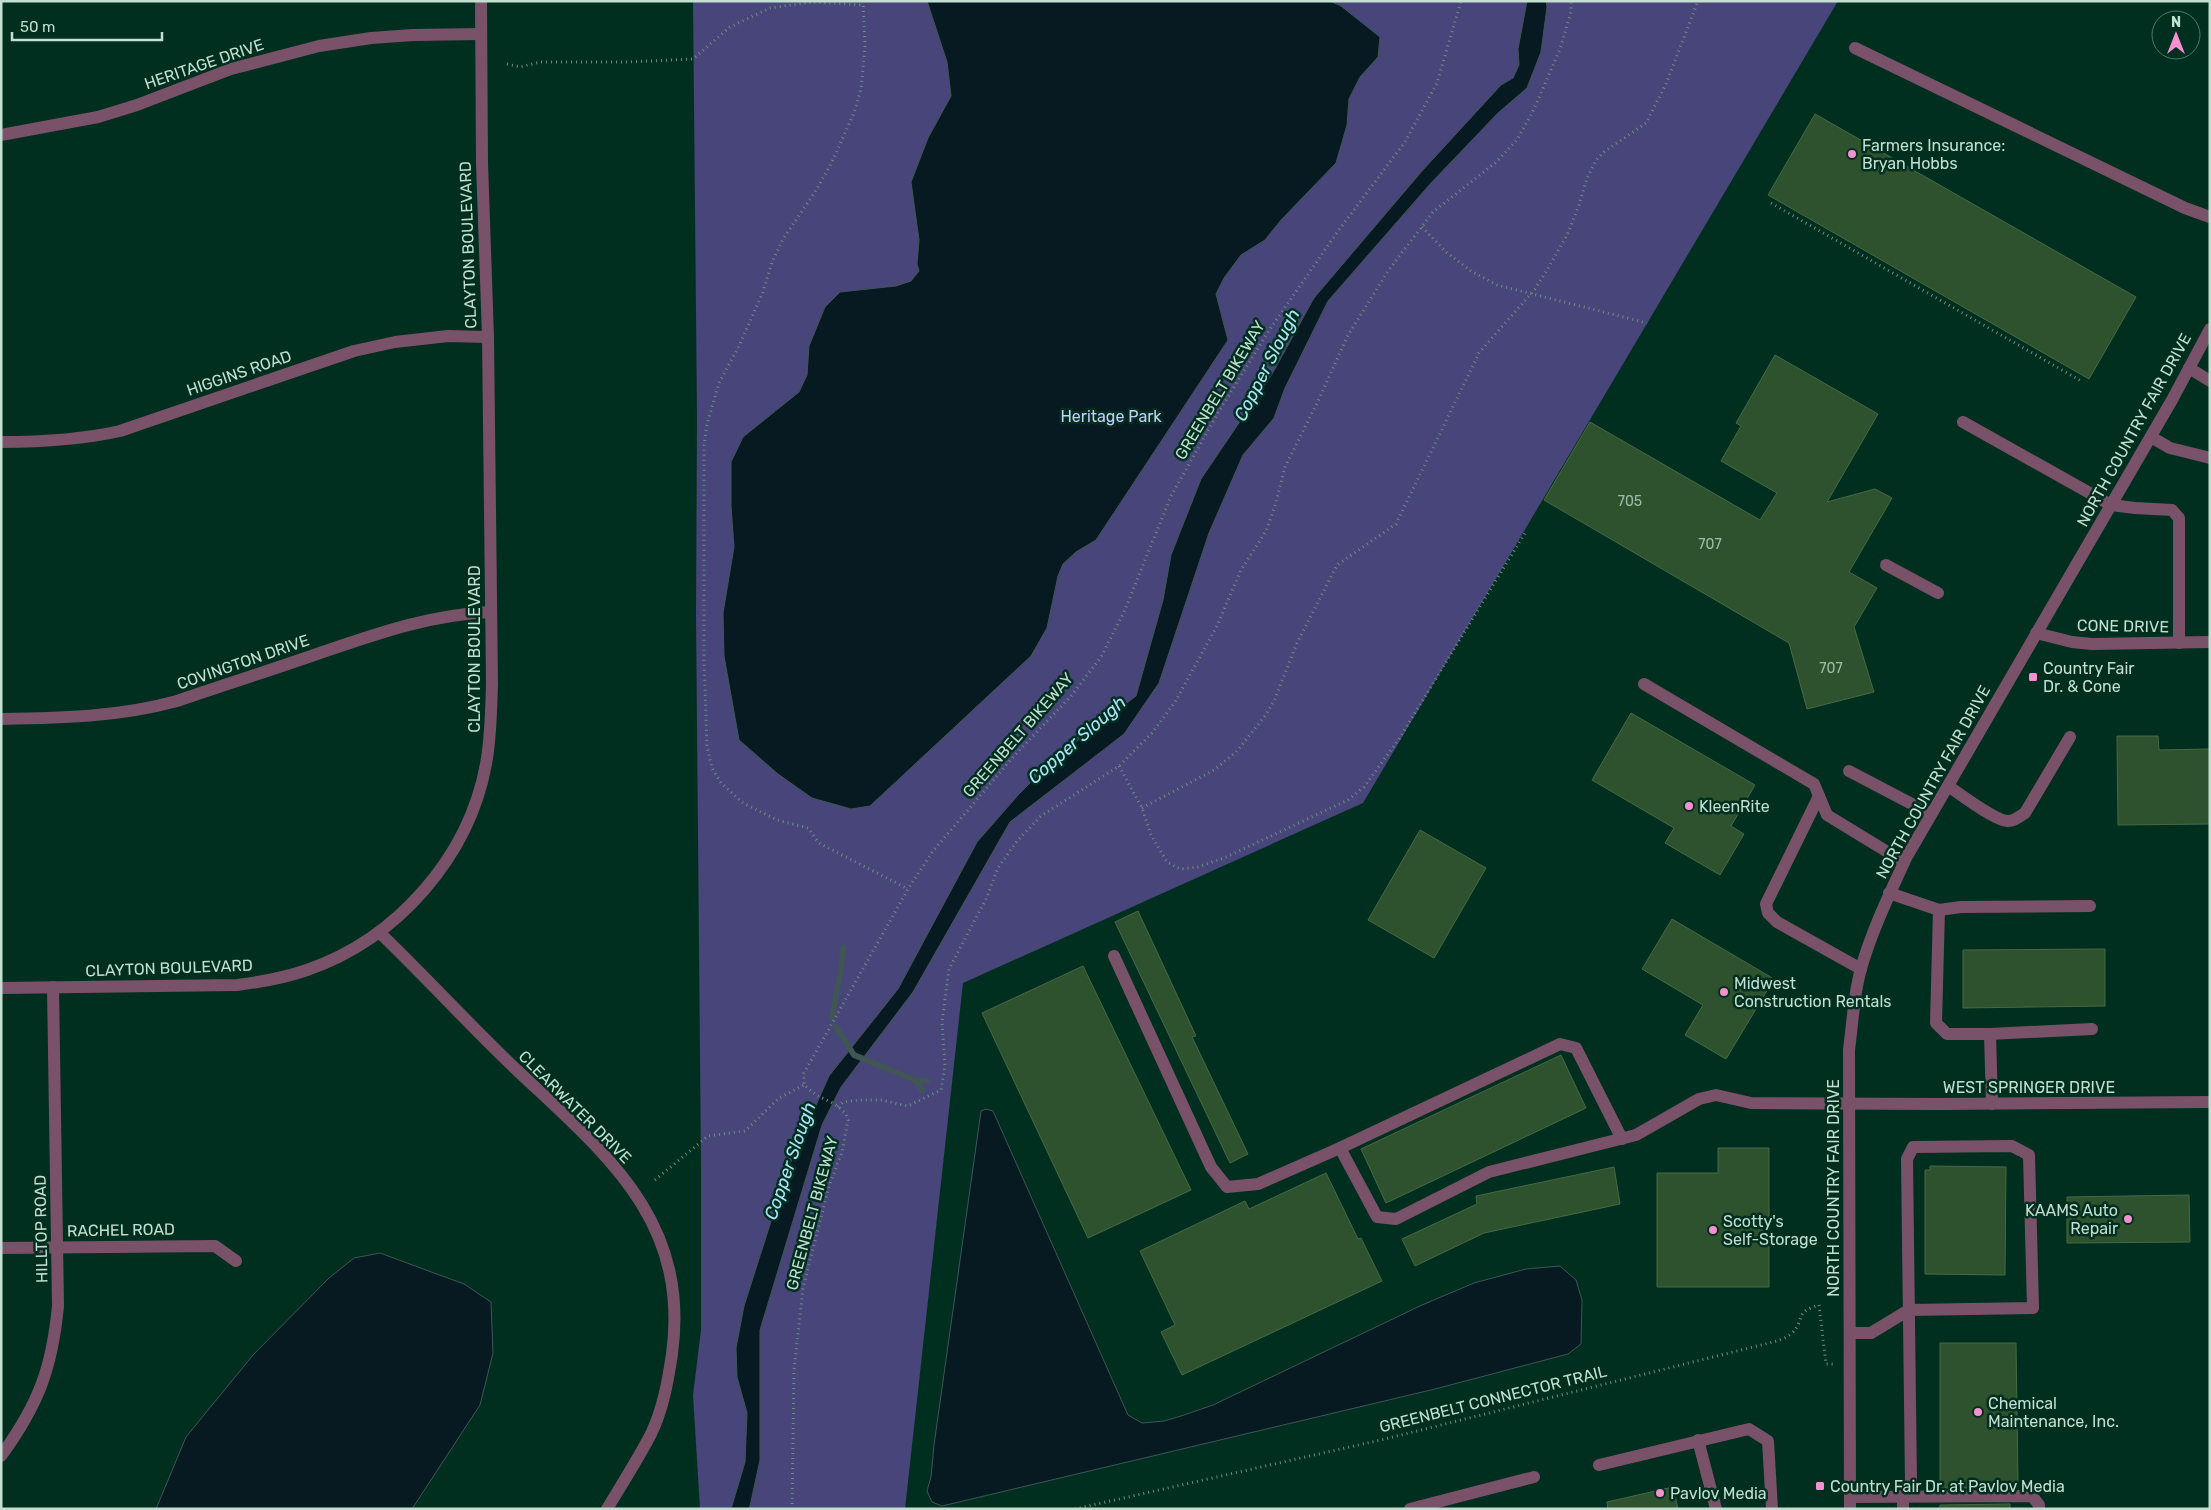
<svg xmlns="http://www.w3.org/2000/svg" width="2211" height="1510" font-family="Rubik,sans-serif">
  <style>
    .green { fill: #474579 }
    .water { fill: #081a21; stroke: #405556 }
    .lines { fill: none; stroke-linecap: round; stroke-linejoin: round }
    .stream { stroke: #405556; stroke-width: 6 }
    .building { fill: #2e522e; stroke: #466a45 }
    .path { stroke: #6b8f80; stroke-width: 3; stroke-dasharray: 1 4; stroke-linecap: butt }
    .minor { stroke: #795269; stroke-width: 12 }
    .poi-dot { fill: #f790ce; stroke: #012f1f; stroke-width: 2 }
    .labels { text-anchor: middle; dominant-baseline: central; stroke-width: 5; stroke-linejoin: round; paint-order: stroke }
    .number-label { font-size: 14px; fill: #9ebca8 }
    .street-label { font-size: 16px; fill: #c3dfd1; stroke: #012f1f }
    .poi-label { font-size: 16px; fill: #c3dfd1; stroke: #012f1f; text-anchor: start }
    .park-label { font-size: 16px; fill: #cbccfb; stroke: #012f1f }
    .water-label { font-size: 18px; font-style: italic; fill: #ace5fb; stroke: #012f1f }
  </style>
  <rect width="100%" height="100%" fill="#012f1f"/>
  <polygon class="green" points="693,1 1838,1 1363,803 963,983 905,1509 700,1509 693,1395 701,1330 701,1167 696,616 697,417"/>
  <g class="water">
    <polygon points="927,1 1330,1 1341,6 1380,37 1378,57 1360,77 1349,99 1347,125 1336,163 1281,220 1265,240 1241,255 1224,278 1216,294 1228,340 1096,540 1076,552 1063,564 1058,576 1047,628 1031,656 870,806 851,809 812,798 778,774 739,740 724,656 723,613 734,547 731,506 731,462 743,437 799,392 807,375 809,346 825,307 840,292 896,286 911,281 919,271 917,264 919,240 911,182 928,138 951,96 947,62"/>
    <polygon points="1527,1 1546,1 1547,7 1541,52 1527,88 1498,113 1431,183 1328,301 1285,388 1274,418 1243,455 1209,533 1159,683 1124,734 1010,822 913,992 841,1087 822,1125 760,1330 760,1460 750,1506 749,1509 731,1509 745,1462 747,1413 737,1377 736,1348 744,1306 788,1168 829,1076 898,989 977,842 1019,794 1056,757 1136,696 1163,600 1171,555 1201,479 1272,374 1314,298 1422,171 1501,85 1513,78 1519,65 1518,49"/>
    <polygon points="986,1109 993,1111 1128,1415 1142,1423 1164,1421 1181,1416 1213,1405 1422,1305 1474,1283 1526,1269 1560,1266 1576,1280 1582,1300 1581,1344 1568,1354 1435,1389 942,1506 932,1502 927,1491 931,1477 934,1445 981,1111"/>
    <polygon points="380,1253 464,1284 491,1302 493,1353 480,1405 412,1509 156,1509 186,1437 253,1355 329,1278 354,1258"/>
  </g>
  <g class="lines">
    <g class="stream">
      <polyline points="832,1017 841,970 843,948"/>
      <polyline points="836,1027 854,1055 915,1080 927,1081"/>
      <polyline points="915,1080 922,1090"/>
    </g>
  </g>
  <g class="building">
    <polygon points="1815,114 2136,297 2089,379 1768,195"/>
    <polygon points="1775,355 1878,414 1827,502 1875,489 1892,498 1849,572 1877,588 1854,627 1874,692 1807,709 1789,643 1544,500 1590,422 1760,520 1777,493 1721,461 1741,426 1736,423"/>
    <polygon points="1631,713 1755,785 1731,826 1744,834 1720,875 1665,843 1674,828 1592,780"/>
    <polygon points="2117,736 2158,736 2159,750 2210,749 2210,824 2118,825"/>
    <polygon points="1420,830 1486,868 1434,958 1368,920"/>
    <polygon points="1138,911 1196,1036 1192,1037 1248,1154 1230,1163 1115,922"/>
    <polygon points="1672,919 1774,979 1726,1059 1685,1035 1703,1005 1642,969"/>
    <polygon points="2105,949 2105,1006 1963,1008 1963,950"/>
    <polygon points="1083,966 1191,1190 1088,1238 982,1013"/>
    <polygon points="1561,1055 1586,1108 1386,1203 1361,1149"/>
    <polygon points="1718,1148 1769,1148 1769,1287 1657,1287 1657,1173 1718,1173"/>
    <polygon points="1930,1166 2006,1167 2005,1275 1925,1274 1925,1170 1930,1170"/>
    <polygon points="1614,1167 1620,1204 1484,1233 1415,1266 1402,1239 1477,1204 1476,1196"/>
    <polygon points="1326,1173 1358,1239 1361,1238 1382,1281 1182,1375 1161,1332 1175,1325 1140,1251 1245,1201 1249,1209"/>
    <polygon points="2189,1195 2190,1242 2067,1243 2067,1197"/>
    <polygon points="1940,1343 2016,1343 2018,1482 2010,1482 2010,1488 1940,1488"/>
    <polygon points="1673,1487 1678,1509 1608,1509 1607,1502"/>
    <polygon points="2010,1504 2010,1509 1940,1509 1940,1505"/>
  </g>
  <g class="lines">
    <g class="path">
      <polyline points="863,1 865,47 861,89 854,113 831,164 815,192 783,239 772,262 763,292 739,346 719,383 707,424 704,445 704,660 707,747 712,768 721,783 743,803 777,820 808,828 819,843 908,889"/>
      <polyline points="507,64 520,67 540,62 628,62 693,59 730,27 770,8 813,2 864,5"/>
      <polyline points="1771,203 2081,381"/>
      <polyline points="1422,227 1446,252 1471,271 1497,285 1647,323"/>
      <polyline points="1119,766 1142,808 1151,835 1167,862 1180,869 1198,867 1224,858 1348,800 1364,787 1399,739 1525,533"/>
      <polyline points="1142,808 1214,770 1236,752 1265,716 1274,701 1297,643 1337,565 1396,524 1479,353 1535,289 1550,265 1567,235 1579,205 1587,178 1596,160 1604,152 1646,123 1666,84 1698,1"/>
      <polyline points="838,1107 843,1102 858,1100 881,1100 908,1106 941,1090 945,1066 942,1022 949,969 986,899 998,868 1017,841 1041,816 1119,766 1152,733 1175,702 1217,626 1241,570 1266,531 1275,506 1285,467 1320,397 1347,337 1388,271 1433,212 1495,163 1517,140 1534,109 1560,49 1571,12 1571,1"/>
      <polyline points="655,1180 708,1136 745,1131 779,1098 804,1085"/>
      <polyline points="792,1509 794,1370 803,1288 829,1186 842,1152 848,1120 846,1114 835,1104 816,1095 804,1085 804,1073 908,889 933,851 1014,756 1071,696 1101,657 1124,612 1171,496 1219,411 1270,329 1336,234 1405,142 1437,83 1461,1"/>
      <path d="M1075 1509 1385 1439 1777 1341C1782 1339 1788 1337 1792 1333 1806 1319 1793 1313 1819 1305L1826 1364H1835"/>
    </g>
    <g class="minor">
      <polyline points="1855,48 2185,208 2210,217"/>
      <polyline points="1,135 98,117 137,105 231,69 319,46 371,38 413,35 481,34"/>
      <polyline points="2189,368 2210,381"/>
      <polyline points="1963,422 2111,505 2135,508 2172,510 2179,518 2179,643"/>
      <polyline points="2151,437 2170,448 2210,458"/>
      <path d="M1 442C42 442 80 440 120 431L354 351 395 342 448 336 488 337"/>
      <polyline points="1886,565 1938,593"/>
      <polyline points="2036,633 2072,642 2092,644 2210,642"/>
      <polyline points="1644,684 1814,784 1827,815 1904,862"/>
      <path d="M1 719C61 718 119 717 177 701 224 685 271 670 317 654 376 634 428 615 490 612"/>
      <polyline points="1849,771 1931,814"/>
      <path d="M1948 786C1960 794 1994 820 2007 821 2013 822 2020 816 2025 813L2070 737"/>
      <polyline points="1819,796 1766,904 1768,913 1777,922 1861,969"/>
      <polyline points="1889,893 1939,910 1936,1023 1947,1034 1990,1034 1992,1104"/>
      <polyline points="1939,910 1961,907 2090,906"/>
      <path d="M379 932C427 978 472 1028 520 1073 607 1155 690 1221 672 1354 668 1381 663 1409 651 1434 638 1459 622 1484 607 1509"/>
      <polyline points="1114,956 1211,1167 1227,1187 1258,1184 1340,1148 1377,1217 1396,1219 1489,1172 1636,1135 1699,1099 1716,1095 1751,1103 1940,1104 2210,1102"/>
      <path d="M1 988 237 985C261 982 284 978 307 970 397 939 469 857 486 764 491 738 491 711 492 684L488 337 482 163 481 1"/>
      <polyline points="1990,1034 2092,1029"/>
      <polyline points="1340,1148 1560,1044 1576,1048 1622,1139"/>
      <polyline points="1,1248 215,1246 236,1261"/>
      <polyline points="1850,1333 1871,1333 1909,1310 2033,1308 2029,1155 2012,1146 1913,1147 1907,1159 1911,1483 1903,1496 1903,1509"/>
      <polyline points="1698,1440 1716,1509"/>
      <path d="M1 1456C38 1405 52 1369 58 1306L53 987"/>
      <polyline points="1599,1465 1749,1429 1768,1441 1772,1509"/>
      <polyline points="1850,1497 2032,1496 2039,1505 2039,1509"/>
      <polyline points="1410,1509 1534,1477"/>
      <path d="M1850 1509 1849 1050C1853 1020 1854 990 1863 962 1874 926 1890 893 1906 858L2172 400 2210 329"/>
    </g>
  </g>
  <g class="poi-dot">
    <circle cx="1852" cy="154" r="5"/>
    <rect x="2028" y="672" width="10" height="10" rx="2.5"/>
    <circle cx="1689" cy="806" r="5"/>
    <circle cx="1724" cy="992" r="5"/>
    <circle cx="2128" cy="1219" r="5"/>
    <circle cx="1713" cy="1230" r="5"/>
    <circle cx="1978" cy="1412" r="5"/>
    <rect x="1815" y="1481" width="10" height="10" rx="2.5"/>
    <circle cx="1660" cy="1493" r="5"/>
  </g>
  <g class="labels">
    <g class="number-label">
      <text x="1630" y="501">705</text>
      <text x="1710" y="544">707</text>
      <text x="1831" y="668">707</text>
    </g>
    <g class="street-label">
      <text transform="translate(204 64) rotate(-19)">HERITAGE DRIVE</text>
      <text transform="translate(468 245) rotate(-92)">CLAYTON BOULEVARD</text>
      <text transform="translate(239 373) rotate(-19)">HIGGINS ROAD</text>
      <text transform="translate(1220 390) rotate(-59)">GREENBELT BIKEWAY</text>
      <text transform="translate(2134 430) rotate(-61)">NORTH COUNTRY FAIR DRIVE</text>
      <text transform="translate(2123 626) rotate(1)">CONE DRIVE</text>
      <text transform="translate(474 649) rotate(-90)">CLAYTON BOULEVARD</text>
      <text transform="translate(243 662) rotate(-19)">COVINGTON DRIVE</text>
      <text transform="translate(1018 735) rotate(-49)">GREENBELT BIKEWAY</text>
      <text transform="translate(1933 782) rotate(-61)">NORTH COUNTRY FAIR DRIVE</text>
      <text transform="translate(169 968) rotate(-2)">CLAYTON BOULEVARD</text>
      <text x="2029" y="1087">WEST SPRINGER DRIVE</text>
      <text transform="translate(575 1107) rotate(45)">CLEARWATER DRIVE</text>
      <text transform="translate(1833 1188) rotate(-90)">NORTH COUNTRY FAIR DRIVE</text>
      <text transform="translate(812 1213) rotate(-75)">GREENBELT BIKEWAY</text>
      <text transform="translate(41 1229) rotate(-91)">HILLTOP ROAD</text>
      <text transform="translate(121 1230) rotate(-1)">RACHEL ROAD</text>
      <text transform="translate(1493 1399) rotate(-14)">GREENBELT CONNECTOR TRAIL</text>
    </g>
    <g class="poi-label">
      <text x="1862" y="145">Farmers Insurance:<tspan x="1862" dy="18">Bryan Hobbs</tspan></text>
      <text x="2043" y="668">Country Fair<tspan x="2043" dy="18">Dr. &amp; Cone</tspan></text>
      <text x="1699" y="806">KleenRite</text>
      <text x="1734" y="983">Midwest<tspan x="1734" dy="18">Construction Rentals</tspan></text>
      <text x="2118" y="1210" text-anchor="end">KAAMS Auto<tspan x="2118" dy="18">Repair</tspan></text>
      <text x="1723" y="1221">Scotty's<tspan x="1723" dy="18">Self-Storage</tspan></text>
      <text x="1988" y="1403">Chemical<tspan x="1988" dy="18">Maintenance, Inc.</tspan></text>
      <text x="1830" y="1486">Country Fair Dr. at Pavlov Media</text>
      <text x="1670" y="1493">Pavlov Media</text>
    </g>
    <g class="park-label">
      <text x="1111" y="416">Heritage Park</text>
    </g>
    <g class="water-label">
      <text transform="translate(1267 365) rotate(-63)">Copper Slough</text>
      <text transform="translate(1077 740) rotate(-41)">Copper Slough</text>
      <text transform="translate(790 1161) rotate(-71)">Copper Slough</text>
    </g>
  </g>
  <rect width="2211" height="1510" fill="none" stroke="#c3dfd1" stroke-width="5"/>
  <g transform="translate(2176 35)"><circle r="24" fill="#012f1f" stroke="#4f7566"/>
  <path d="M0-4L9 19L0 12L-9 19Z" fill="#f790ce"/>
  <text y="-8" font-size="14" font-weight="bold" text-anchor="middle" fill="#c3dfd1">N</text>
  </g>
  <path d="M12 32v8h150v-8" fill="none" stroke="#c3dfd1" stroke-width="2.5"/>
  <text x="20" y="32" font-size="15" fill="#c3dfd1" stroke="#012f1f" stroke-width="4" paint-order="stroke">50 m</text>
</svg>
